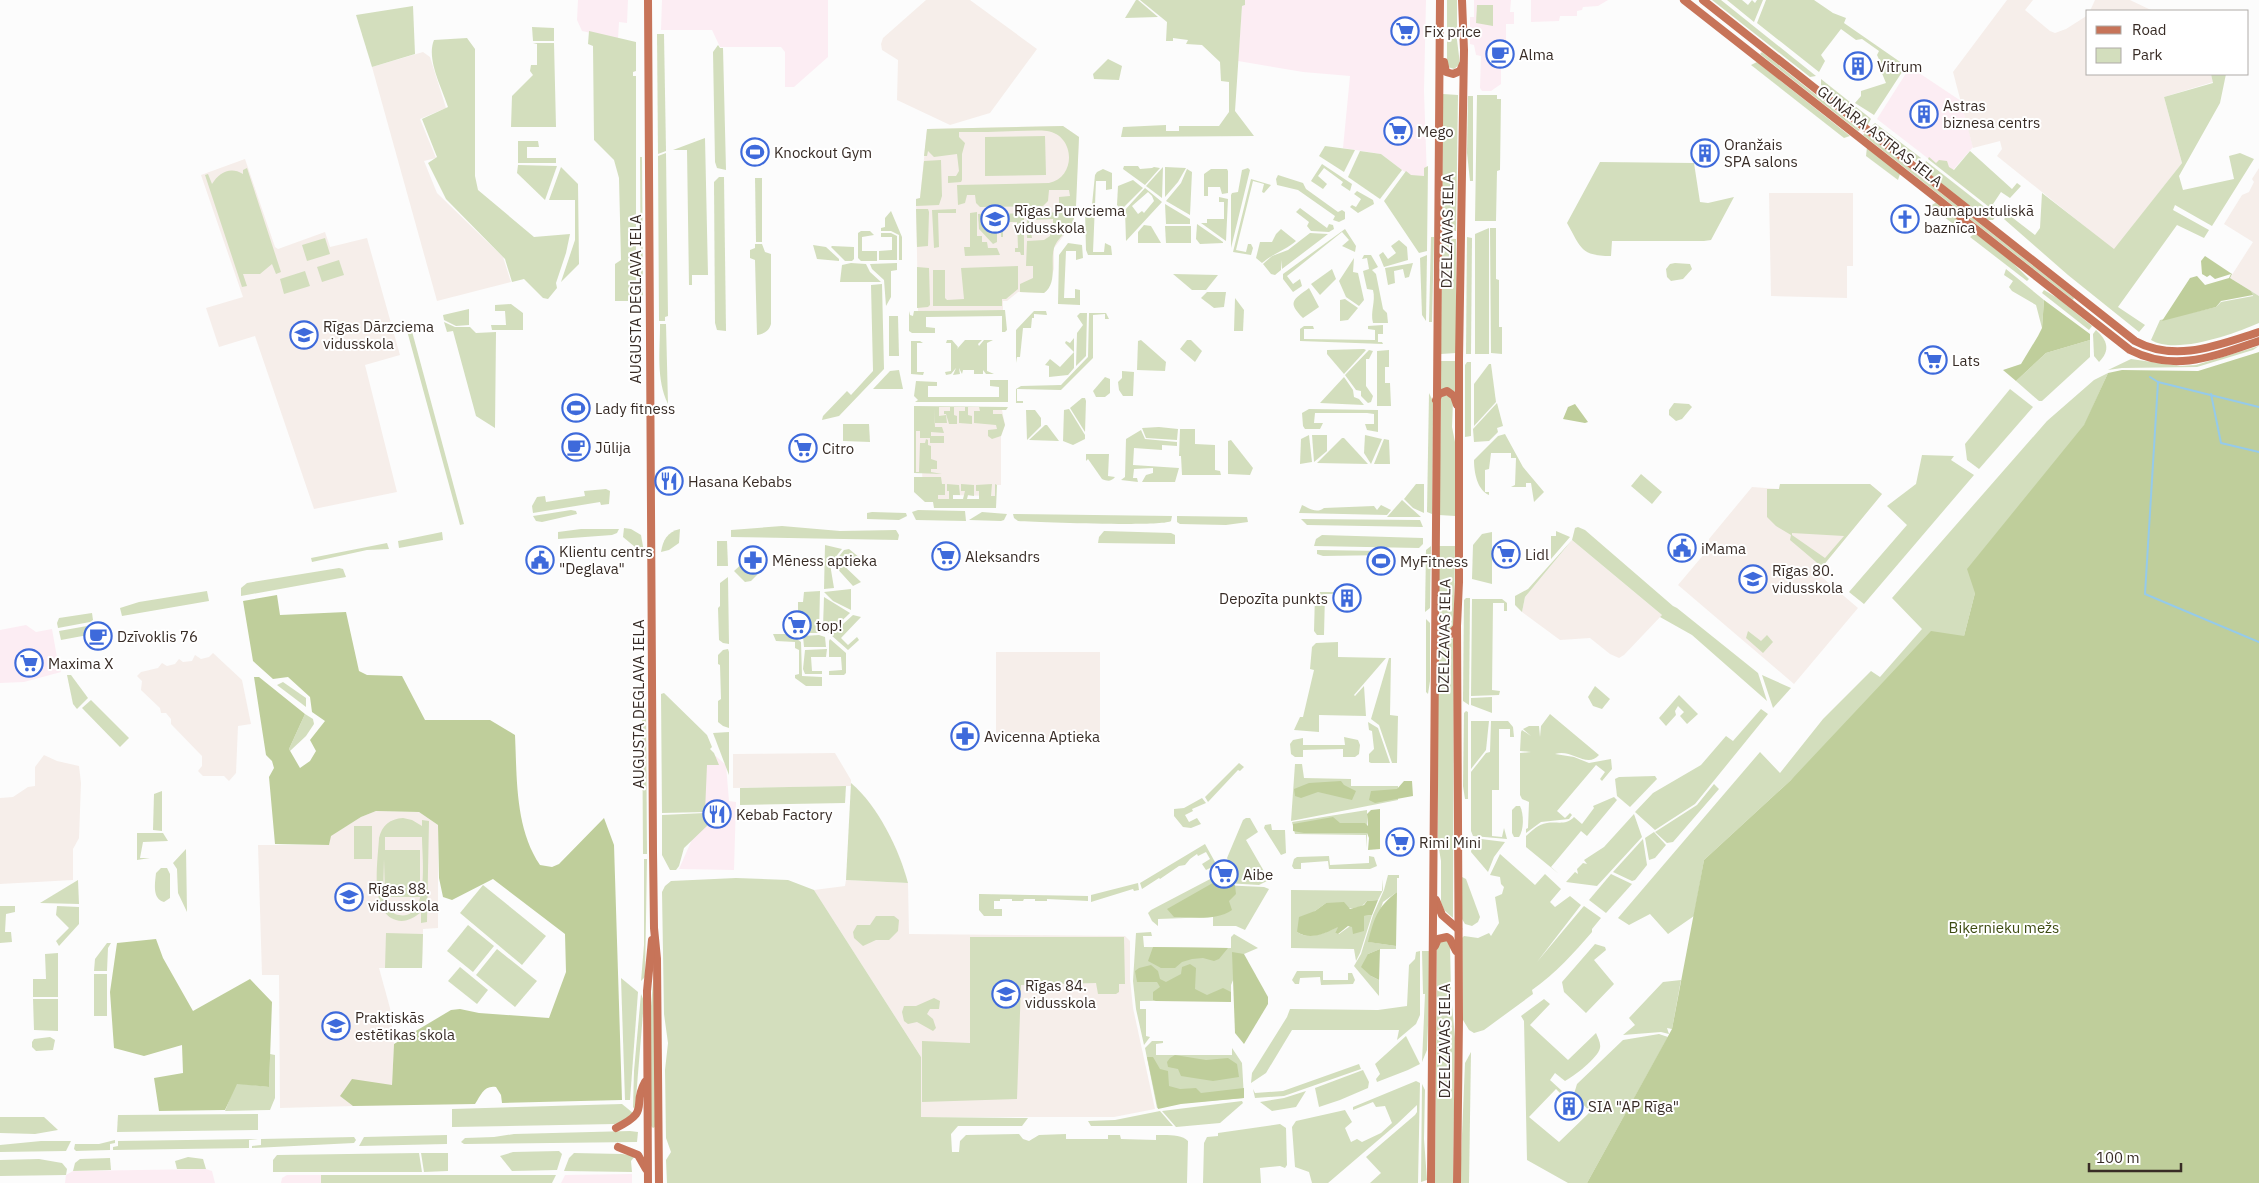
<svg xmlns="http://www.w3.org/2000/svg" width="2259" height="1183" font-family="'IBM Plex Sans',sans-serif">
  <style>
    .commercial { fill: #fcedf3 }
    .built { fill: #f6eeea }
    .green { fill: #d3debd; fill-rule: evenodd }
    .forest { fill: #bfce9b }
    .lines { fill: none; stroke-linecap: round; stroke-linejoin: round }
    .stream { stroke: #95caea; stroke-width: 2 }
    .major { stroke: #c77459; stroke-width: 8 }
    .labels { text-anchor: middle; dominant-baseline: central; stroke-width: 4; stroke-linejoin: round; paint-order: stroke }
    .poi-label { font-size: 15px; fill: #382c26; stroke: #fff; text-anchor: start }
    .street-label { font-size: 15px; fill: #382c26; stroke: #fff }
    .park-label { font-size: 15px; fill: #3d4b12; stroke: #fff }
  </style>
  <rect width="100%" height="100%" fill="#fcfcfc"/>
  <g class="commercial">
    <polygon points="578,0 628,0 627,23 619,22 618,39 582,31 577,20"/>
    <polygon points="662,0 828,0 828,57 794,87 785,87 785,52 781,47 720,47 712,30 661,30"/>
    <polygon points="1245,0 1426,0 1424,91 1427,178 1410,176 1381,154 1343,148 1350,76 1303,72 1238,61 1242,6 1245,5"/>
    <polygon points="1474,0 1511,0 1510,12 1514,12 1514,24 1506,24 1506,48 1509,48 1509,60 1501,60 1501,84 1491,91 1482,91 1480,88 1481,56 1476,55 1474,45 1470,44 1470,17 1474,17"/>
    <polygon points="1531,0 1608,0 1598,6 1583,7 1582,10 1577,11 1577,16 1560,16 1559,21 1531,22"/>
    <polygon points="1910,67 1961,101 1973,147 1953,170 1934,163 1877,119"/>
    <polygon points="26,625 36,632 52,629 58,663 61,672 24,682 0,683 0,630"/>
    <polygon points="704,746 726,765 729,801 736,802 734,870 679,869 701,819"/>
    <polygon points="206,1169 212,1171 215,1183 65,1183 66,1175 73,1171"/>
    <polygon points="632,1174 632,1183 561,1183 565,1175"/>
    <polygon points="287,1175 321,1175 321,1183 281,1183 282,1178"/>
  </g>
  <g class="built">
    <polygon points="926,0 970,0 1037,49 990,113 950,125 897,100 898,60 882,50 881,44 883,38"/>
    <polygon points="2007,0 2033,0 2025,10 2050,31 2055,33 2066,29 2088,15 2088,74 2211,74 2213,82 2164,97 2182,163 2114,250 1997,156 2002,149 2000,141 1973,148 1953,72"/>
    <polygon points="2095,0 2130,0 2153,11 2090,11"/>
    <polygon points="423,52 430,57 446,108 420,119 436,158 424,161 437,193 503,257 511,282 437,301 372,67"/>
    <polygon points="1063,126 1079,137 1075,214 1073,224 1054,248 1054,269 1047,290 1044,293 1018,292 1007,301 1003,301 1003,310 918,311 916,199 920,198 927,129"/>
    <polygon points="245,159 275,247 278,249 325,232 330,247 367,238 400,355 365,365 397,492 314,509 255,336 219,347 206,308 243,297 201,175"/>
    <polygon points="2259,168 2259,296 2230,278 2253,242 2224,224 2242,195 2249,192 2254,182 2252,179"/>
    <polygon points="1769,193 1853,193 1853,266 1847,266 1847,298 1771,296"/>
    <polygon points="920,407 993,407 993,410 1002,410 1005,425 1001,436 1001,485 995,485 995,496 949,495 949,499 924,499 922,472 916,472 916,431 920,431"/>
    <polygon points="1780,484 1870,484 1882,494 1817,573 1858,608 1794,684 1678,585 1710,547 1709,539 1752,487 1779,489"/>
    <polygon points="1572,540 1662,615 1624,655 1619,658 1610,654 1590,638 1560,640 1522,612 1525,597"/>
    <polygon points="996,652 1100,652 1100,743 996,742"/>
    <polygon points="213,653 242,680 251,724 238,726 236,773 229,781 224,776 203,776 198,771 202,766 202,756 171,724 171,719 166,713 161,713 160,708 141,690 142,681 137,676 141,672 158,668 162,663 167,666 175,664 179,659 183,662 192,661 195,655 201,659 209,657"/>
    <polygon points="835,753 851,780 851,786 733,788 733,754"/>
    <polygon points="44,755 57,761 79,766 81,783 79,838 73,849 73,880 0,884 0,798 13,797 28,787 35,786 35,767"/>
    <polygon points="376,811 419,812 438,825 438,928 423,929 422,968 379,968 390,1008 394,1044 391,1105 280,1108 279,975 262,975 258,845 329,845 330,836 361,817"/>
    <polygon points="846,880 908,883 909,934 1125,936 1130,941 1130,979 1133,1008 1155,1109 1114,1117 920,1117 921,1057 814,890 845,886"/>
  </g>
  <g class="green">
    <polygon points="1136,0 1138,0 1158,17 1125,18"/>
    <polygon points="1140,0 1245,0 1245,5 1242,6 1235,111 1254,136 1121,137 1123,127 1166,125 1166,131 1179,131 1179,126 1219,126 1229,112 1229,82 1221,81 1220,62 1202,45 1186,44 1188,40 1173,38 1173,41 1166,41 1167,22"/>
    <polygon points="1447,0 1457,0 1457,40 1460,64 1454,69 1448,67 1447,63"/>
    <polygon points="1712,0 1721,0 1816,76 1810,77"/>
    <polygon points="1727,0 1742,0 1748,5 1752,0 1755,3 1757,0 1763,0 1754,22"/>
    <polygon points="1766,0 1814,0 1833,13 1846,18 1844,23 1906,66 1874,115 1855,103 1861,96 1861,91 1886,83 1881,71 1884,70 1877,55 1879,51 1862,39 1856,40 1841,29 1821,55 1825,61 1819,72 1757,23"/>
    <polygon points="1477,5 1493,5 1493,26 1476,23"/>
    <polygon points="413,6 415,54 372,67 356,15"/>
    <polygon points="532,27 554,28 554,41 533,41"/>
    <polygon points="589,31 636,42 636,71 633,72 633,76 636,76 636,301 615,301 615,264 621,260 619,178 614,160 594,140 593,46 588,44"/>
    <polygon points="657,34 664,34 666,151 658,154"/>
    <path d="M467 38 475 49V176L478 190 534 237 570 234 566 253 556 283 557 288 548 299 543 298 524 279 512 282 505 259 446 199 428 163 437 157 422 119 448 107C442 88 426 59 434 40Z"/>
    <polygon points="533,43 554,43 556,127 511,127 512,96 533,75 530,71 531,65 537,65 537,44"/>
    <polygon points="718,45 720,48 723,48 726,170 717,168 715,162 713,52"/>
    <polygon points="1762,52 1860,130 1858,131 1760,54"/>
    <polygon points="1108,59 1122,66 1119,80 1094,79 1093,74"/>
    <polygon points="1757,62 1850,136 1844,138 1751,65"/>
    <polygon points="2211,74 2226,74 2220,103 2179,176 2183,190 2234,179 2229,156 2240,153 2254,159 2212,226 2175,205 2173,210 2209,230 2204,238 2177,225 2118,307 2145,325 2139,332 2068,275 2004,219 2009,215 2035,235 2040,228 2042,193 2114,249 2182,163 2164,97 2213,83"/>
    <polygon points="1821,79 1870,118 1871,119 1867,126 1821,85"/>
    <polygon points="1443,94 1458,95 1456,231 1442,231"/>
    <polygon points="1477,95 1497,95 1497,99 1501,99 1500,170 1497,171 1496,221 1475,221"/>
    <polygon points="1468,96 1473,96 1473,181 1470,181 1467,153"/>
    <polygon points="1875,123 1921,158 1916,161 1870,128"/>
    <path d="M1063 126 1079 137 1076 206H1059V197L1070 196 1069 190H1049L1048 201 1043 206 980 207 976 203 975 195H967L965 203 958 205 957 185 1049 183C1077 177 1075 135 1047 131 1037 130 1026 131 1016 131 997 132 978 132 959 132V137L965 143 962 154V180L961 182 948 183V176H956L959 171 957 154 934 157 928 151 927 156H924L927 129Z"/>
    <polygon points="1865,133 2074,298 2073,300 1863,135"/>
    <polygon points="1045,136 1046,175 985,176 985,137"/>
    <polygon points="705,138 708,275 692,275 692,285 689,285 687,150 673,150"/>
    <polygon points="518,141 538,141 539,147 527,147 527,158 556,158 556,163 518,163"/>
    <polygon points="1325,146 1355,150 1344,172 1319,156"/>
    <polygon points="1867,147 1900,174 1898,180 1866,156"/>
    <polygon points="1360,151 1381,154 1402,170 1380,199 1348,177"/>
    <polygon points="1970,151 2012,189 2017,183 2021,186 2010,198 2001,192 1993,204 2000,211 1998,214 1928,159 1929,157 1936,163 1939,160 1947,161 1949,167 1954,170"/>
    <polygon points="666,153 668,316 665,317 665,321 659,321 658,156"/>
    <polygon points="640,157 642,157 643,300 641,302"/>
    <polygon points="941,160 942,196 939,205 916,206 916,199 920,198 924,161"/>
    <polygon points="1926,161 1996,216 1993,220 1987,220 1938,182 1923,167"/>
    <path d="M1600 162 1694 163 1700 202 1708 203 1734 197 1711 240 1704 241H1612L1611 256C1581 256 1581 248 1567 223Z"/>
    <polygon points="1322,164 1352,184 1350,191 1341,185 1343,182 1324,168 1318,176 1327,184 1323,189 1311,181"/>
    <polygon points="518,165 557,166 545,200 517,173"/>
    <polygon points="1124,166 1138,166 1140,169 1152,168 1154,167 1160,168 1145,185 1123,169"/>
    <polygon points="1428,166 1427,251 1419,253 1384,201 1406,171 1411,175 1424,176 1424,168"/>
    <polygon points="561,167 578,184 579,264 561,282 575,240 575,200 549,200"/>
    <polygon points="1163,167 1162,198 1146,186"/>
    <polygon points="1165,167 1186,168 1178,182 1165,197"/>
    <path d="M247 168 281 272 276 274 272 264 260 274H243L247 286 242 287 205 175 208 174 212 184C219 173 230 166 243 174V170Z"/>
    <polygon points="1248,168 1250,170 1231,248 1231,195 1232,193 1238,192 1242,170"/>
    <polygon points="1103,169 1112,173 1112,189 1106,190 1106,181 1096,181 1093,252 1104,252 1105,243 1111,246 1112,255 1088,255 1086,250 1085,210 1091,209 1092,205 1095,175 1097,172"/>
    <polygon points="1187,169 1192,172 1190,215 1166,201 1181,183"/>
    <polygon points="1211,169 1227,169 1228,171 1228,193 1222,194 1220,187 1208,187 1208,196 1204,196 1204,174"/>
    <polygon points="1278,175 1303,183 1306,189 1338,212 1342,210 1345,212 1345,219 1339,222 1333,220 1335,216 1298,190 1277,185 1276,179"/>
    <polygon points="719,177 724,177 726,331 717,330 715,323 714,182"/>
    <polygon points="755,178 762,178 762,242 756,242"/>
    <polygon points="1251,179 1271,185 1264,193 1262,192 1264,184 1253,181 1236,250 1246,252 1248,244 1251,244 1253,248 1251,255 1233,252"/>
    <polygon points="1133,180 1143,188 1121,210 1117,205 1118,186"/>
    <path d="M1145 188 1162 202 1126 241 1125 210ZM1148 192 1152 196 1154 201 1144 213 1142 211 1138 214 1132 206Z"/>
    <polygon points="1357,191 1373,200 1374,204 1358,213 1350,207 1352,205 1356,207 1361,199 1354,194"/>
    <polygon points="1219,197 1228,199 1226,241 1201,223 1207,223 1207,219 1224,219 1224,202 1219,202"/>
    <polygon points="1937,202 1958,219 1966,229 1965,233 1930,206"/>
    <polygon points="1165,204 1190,219 1190,224 1166,224"/>
    <polygon points="1300,208 1327,228 1329,224 1333,225 1334,229 1329,232 1311,231 1307,226 1309,222 1296,212"/>
    <polygon points="916,209 928,209 929,212 928,246 917,247"/>
    <polygon points="956,209 956,213 938,213 939,247 934,248 932,210"/>
    <polygon points="891,211 902,237 902,260 899,260 899,235 891,231 881,231 881,228 885,227 885,218"/>
    <polygon points="977,212 977,236 982,236 982,242 987,242 988,248 997,248 1000,255 965,256 964,247 970,247 970,213"/>
    <path d="M1075 212C1073 231 1059 234 1054 248 1050 261 1058 283 1044 293L1020 292V284L1033 278V266H1026L1027 241 1044 240 1050 236V230H1053V219L1029 220 1032 238H1027V213Z"/>
    <polygon points="994,213 997,215 997,242 993,244 979,229 978,214"/>
    <polygon points="1024,213 1024,255 1021,255 1020,252 1015,252 1015,248 1018,248 1017,222 1003,222 1003,237 1001,237 1000,214"/>
    <polygon points="1197,224 1223,242 1223,243 1200,244 1196,239"/>
    <polygon points="1144,225 1151,226 1161,243 1138,243 1138,232"/>
    <polygon points="1165,226 1191,226 1191,243 1166,243"/>
    <polygon points="1489,228 1489,354 1475,354 1475,234"/>
    <polygon points="1490,228 1496,228 1496,279 1499,280 1499,327 1502,327 1502,354 1491,353"/>
    <path d="M1281 229 1296 241C1286 250 1272 254 1262 263L1256 258 1260 242H1272L1276 234Z"/>
    <polygon points="1345,229 1356,246 1355,252 1342,246 1349,240 1342,232 1287,276 1293,284 1300,279 1302,286 1293,292 1283,279 1283,274"/>
    <polygon points="861,231 870,231 874,235 862,237 862,251 877,251 877,261 861,261 858,258 858,233"/>
    <polygon points="881,233 891,233 897,236 897,260 879,260 879,251 892,250 892,237 881,237"/>
    <polygon points="1310,233 1328,234 1282,269 1281,260 1281,270 1275,275 1271,274 1263,264 1272,256 1288,250"/>
    <polygon points="1974,234 1979,236 2011,261 2029,279 2027,281 1970,237"/>
    <polygon points="1431,237 1434,237 1432,322 1429,322"/>
    <polygon points="1467,237 1472,238 1471,354 1466,354"/>
    <polygon points="325,238 330,254 307,261 302,245"/>
    <polygon points="1442,238 1456,239 1456,353 1441,354"/>
    <polygon points="1399,240 1407,247 1408,260 1384,267 1379,255 1383,252 1388,259 1396,253 1391,246"/>
    <polygon points="1068,243 1082,245 1083,258 1076,260 1076,251 1066,251 1064,298 1075,298 1075,289 1080,290 1080,305 1058,304 1059,255"/>
    <path d="M755 244H762L765 252 771 254V324C769 331 764 334 757 335L755 260 750 258V250L755 248Z"/>
    <polygon points="813,245 826,247 839,259 839,261 817,259"/>
    <polygon points="832,246 854,247 854,259 852,261 845,261 831,247"/>
    <path d="M1364 255H1371L1378 267 1372 270 1376 274 1383 309 1387 313 1388 323H1373C1370 311 1376 302 1373 290L1367 289 1363 271 1369 269 1367 258 1362 259Z"/>
    <polygon points="1427,255 1426,321 1422,315 1420,258"/>
    <polygon points="1354,258 1353,272 1358,273 1364,300 1359,306 1346,297 1339,281"/>
    <polygon points="339,260 344,275 322,282 317,267"/>
    <polygon points="851,263 866,264 870,272 881,282 840,282 842,265"/>
    <polygon points="897,263 897,270 891,271 891,297 886,306 884,280 872,269 870,264"/>
    <polygon points="1413,263 1409,277 1405,278 1403,269 1394,271 1395,283 1388,285 1385,268"/>
    <polygon points="1675,263 1690,264 1692,269 1683,279 1671,281 1667,277 1666,269 1670,264"/>
    <polygon points="1018,266 1018,289 1006,299 1002,299 1002,306 933,306 933,270 945,270 945,298 947,300 964,299 961,268"/>
    <polygon points="917,267 929,268 930,305 928,307 917,308"/>
    <polygon points="1332,269 1336,279 1320,295 1311,284"/>
    <polygon points="2006,269 2044,300 2042,328 2036,305 2012,291 2009,287 2013,281 2004,275"/>
    <polygon points="305,271 310,286 284,294 280,279"/>
    <polygon points="1173,274 1218,275 1206,290 1192,290"/>
    <polygon points="882,284 884,369 839,416 822,420 823,416 847,391 851,395 873,371 871,285"/>
    <path d="M1309 288 1319 307 1303 318C1287 302 1293 300 1309 288Z"/>
    <polygon points="2044,290 2059,299 2092,326 2089,330 2042,293"/>
    <path d="M2251 291 2259 296V323C2234 334 2176 355 2151 340L2160 320 2216 307 2221 302 2253 296Z"/>
    <polygon points="1207,292 1226,292 1224,307 1214,308 1201,298"/>
    <polygon points="1235,298 1244,310 1243,331 1234,331"/>
    <polygon points="1345,299 1358,308 1348,320 1340,321 1340,300"/>
    <polygon points="511,304 523,313 523,330 492,330 491,325 506,325 505,311 495,311 495,305"/>
    <polygon points="469,309 469,325 456,326 444,320 443,315"/>
    <polygon points="1005,310 1007,330 1005,332 1002,332 1002,316 926,317 926,327 935,328 935,333 912,333 909,331 909,311 910,315 913,316 914,311 918,311"/>
    <polygon points="1034,311 1046,311 1047,315 1034,314 1034,318 1032,318 1031,328 1023,328 1020,357 1017,357 1016,363 1016,330"/>
    <polygon points="1080,313 1087,313 1086,356 1076,366 1077,333 1083,325 1077,316"/>
    <polygon points="1089,313 1106,313 1109,319 1105,319 1105,314 1093,315 1093,358 1061,390 1017,389 1017,401 1023,401 1023,403 1016,403 1016,389 1021,386 1061,385 1088,357"/>
    <polygon points="889,316 898,316 899,356 889,356"/>
    <polygon points="444,322 455,327 470,327 476,333 496,332 495,428 476,416 453,331 447,332"/>
    <polygon points="410,324 464,524 460,525 406,327"/>
    <path d="M660 324H666L668 404C656 379 660 351 660 324Z"/>
    <polygon points="1383,325 1383,334 1378,334 1378,342 1382,342 1383,344 1300,341 1300,329 1304,326 1313,326 1314,329 1304,329 1304,339 1375,340 1375,330 1368,329 1368,326"/>
    <path d="M2096 330C2107 340 2111 350 2099 362L2094 356 2093 334Z"/>
    <polygon points="1074,338 1074,368 1068,375 1049,377 1049,366 1045,365 1050,359 1060,367 1074,352 1065,343 1066,341 1070,343"/>
    <polygon points="947,340 952,340 958,347 957,349 965,340 982,340 978,344 979,346 984,340 993,340 987,343 987,371 994,374 986,374 983,370 983,374 974,374 974,370 963,370 962,374 959,368 960,374 953,375 956,368 951,374 946,375 945,372 951,371 951,343 946,343"/>
    <polygon points="1141,340 1166,362 1165,371 1137,370 1138,341"/>
    <polygon points="1187,340 1191,340 1202,351 1195,362 1180,349"/>
    <polygon points="2090,340 2090,357 2042,401 2039,401 2016,381 2046,353"/>
    <polygon points="911,341 920,341 923,343 917,343 917,372 924,372 923,375 911,374"/>
    <polygon points="2259,346 2253,350 2197,367 2122,368 2108,370 2131,359 2180,366 2196,365"/>
    <polygon points="1327,350 1364,349 1366,350 1344,374 1327,354"/>
    <polygon points="1369,350 1373,351 1369,359 1366,359 1366,386 1373,396 1371,402 1368,403 1361,396 1361,391 1356,390 1345,375"/>
    <polygon points="1389,350 1389,367 1385,367 1385,383 1390,383 1391,406 1377,406 1377,351"/>
    <polygon points="1440,361 1456,361 1456,390 1454,392 1448,388 1440,389"/>
    <polygon points="1467,362 1471,362 1471,436 1465,437 1465,365"/>
    <polygon points="1489,364 1491,364 1496,402 1474,426 1474,384"/>
    <polygon points="899,370 903,389 873,389 890,371"/>
    <polygon points="1122,371 1134,372 1133,396 1123,396 1119,390 1118,382 1122,378"/>
    <polygon points="2108,373 2085,424 1975,593 1964,636 1791,780 1704,860 1694,916 1668,934 1650,914 1629,925 1618,918 1760,752 1780,773 1823,719 1871,671 1880,677 1922,629 1892,598 2047,421 2094,380"/>
    <polygon points="1105,377 1110,379 1110,393 1105,397 1096,397 1093,391"/>
    <polygon points="1344,377 1353,390 1354,397 1359,399 1364,405 1320,403"/>
    <polygon points="990,380 1008,380 1008,402 915,402 918,400 914,396 916,381 937,382 937,386 928,386 928,397 999,397 999,387 990,386"/>
    <polygon points="2010,389 2033,407 1979,469 1967,460 1965,444"/>
    <polygon points="1429,393 1433,401 1432,514 1427,512"/>
    <polygon points="1445,395 1450,396 1453,401 1452,427 1455,442 1455,516 1439,515 1441,398"/>
    <polygon points="1082,398 1085,398 1086,401 1085,432 1070,408"/>
    <polygon points="1497,403 1503,426 1497,428 1498,432 1489,441 1474,442 1473,429"/>
    <polygon points="1674,403 1689,404 1692,407 1682,419 1676,421 1669,415 1669,410"/>
    <polygon points="914,406 1008,407 1006,410 993,410 993,414 1002,414 1005,425 1001,436 992,439 988,436 988,430 997,429 996,425 974,423 974,411 980,411 979,407 968,407 968,415 972,416 972,424 959,423 959,411 965,411 965,407 954,407 954,415 957,416 957,424 949,424 946,414 944,414 944,411 950,411 950,407 939,407 939,416 946,415 947,423 935,423 934,409 935,427 942,427 944,433 931,432 931,436 944,436 944,443 930,443 930,438 920,438 920,431 916,431 916,472 919,472 920,443 925,443 926,439 928,440 928,445 931,446 931,459 937,461 937,469 931,469 931,472 942,474 914,473"/>
    <polygon points="1069,409 1085,435 1085,439 1073,445 1063,441 1064,410"/>
    <polygon points="1309,409 1378,410 1378,432 1367,430 1365,424 1374,424 1374,414 1367,413 1315,413 1314,423 1323,423 1320,429 1305,429 1303,426 1302,413"/>
    <polygon points="1026,410 1035,410 1041,418 1041,426 1027,440"/>
    <polygon points="843,424 869,424 870,442 843,441"/>
    <polygon points="1045,425 1047,425 1059,441 1029,440"/>
    <polygon points="1159,427 1178,429 1177,440 1146,438 1142,428"/>
    <polygon points="1180,429 1195,429 1195,444 1215,445 1215,470 1220,471 1221,475 1182,475 1181,456 1179,456"/>
    <polygon points="1141,430 1145,439 1177,442 1177,446 1162,445 1162,450 1134,448 1133,465 1179,468 1175,482 1142,482 1146,475 1153,473 1153,468 1134,469 1133,478 1137,478 1138,482 1121,480 1125,477 1126,439"/>
    <path d="M1505 434 1523 467 1544 492 1534 502 1531 483H1526V487H1511L1515 485 1516 458H1511V453H1491L1489 469 1485 470V492H1489V495C1477 490 1474 472 1474 460L1498 436Z"/>
    <polygon points="1309,435 1312,462 1300,464 1301,439"/>
    <polygon points="1312,435 1327,435 1327,451 1314,462"/>
    <polygon points="1365,435 1382,439 1371,464 1364,453"/>
    <polygon points="1342,438 1344,438 1368,464 1317,463"/>
    <polygon points="1384,439 1389,440 1390,464 1374,464"/>
    <polygon points="1231,440 1253,468 1250,475 1228,474 1228,441"/>
    <path d="M1086 454H1109L1108 476 1115 477C1111 482 1107 481 1102 479L1088 459 1086 461Z"/>
    <polygon points="1922,455 1954,456 1951,460 1974,475 1864,604 1849,592 1907,525 1887,506 1916,484"/>
    <polygon points="1641,474 1662,492 1652,504 1631,486"/>
    <polygon points="914,477 941,477 942,484 945,484 945,495 938,495 938,499 949,499 949,491 947,491 947,484 959,485 960,495 953,495 953,499 963,499 965,491 961,491 961,484 974,485 974,496 968,495 967,499 979,499 979,491 976,491 976,485 992,484 991,496 995,496 995,484 997,485 996,508 934,508 933,502 925,502 914,492"/>
    <polygon points="1416,484 1424,484 1424,513 1413,508 1404,499"/>
    <path d="M1780 484H1870L1882 494 1822 567 1790 540 1791 535 1776 526 1767 517V489H1779ZM1792 533 1844 536 1825 558 1792 535Z"/>
    <polygon points="606,489 610,491 609,504 601,505 600,502 533,513 532,506 537,497 545,496 546,502 585,496 584,491"/>
    <polygon points="1402,500 1421,517 1387,517"/>
    <path d="M1302 505C1309 508 1316 514 1324 508L1374 506 1377 510 1381 505 1391 510 1387 515 1299 513Z"/>
    <polygon points="571,510 576,511 577,514 542,522 536,521 533,516"/>
    <polygon points="918,510 965,511 966,521 916,520 912,512"/>
    <polygon points="872,512 906,513 907,516 899,520 867,519 867,513"/>
    <polygon points="982,512 1007,514 1004,520 1001,521 969,520"/>
    <path d="M1013 514 1172 516 1171 521C1163 527 1038 522 1018 521L1014 518Z"/>
    <polygon points="1177,516 1247,517 1248,522 1226,525 1180,524 1177,522"/>
    <polygon points="1301,519 1420,520 1423,527 1307,525"/>
    <polygon points="782,526 840,531 896,530 899,535 898,540 731,537 731,530"/>
    <polygon points="1578,527 1585,530 1673,606 1677,608 1758,673 1767,701 1692,635 1660,617 1662,615 1572,540 1525,597 1522,612 1515,605 1515,596 1528,589 1572,540 1575,528"/>
    <polygon points="624,528 631,529 641,535 644,552 641,552 623,537"/>
    <polygon points="581,529 619,529 617,533 612,535 558,539 558,532"/>
    <path d="M680 529 679 543 669 550 661 552C663 540 667 532 680 529Z"/>
    <polygon points="1104,531 1171,533 1175,535 1175,544 1098,543 1099,537"/>
    <polygon points="1556,531 1570,537 1551,559 1551,536 1556,536"/>
    <polygon points="442,532 443,540 399,548 398,541"/>
    <polygon points="1492,532 1492,584 1472,579 1473,545 1482,534"/>
    <polygon points="1322,535 1423,538 1423,544 1419,548 1314,546 1316,539"/>
    <polygon points="717,541 727,541 728,566 717,566"/>
    <polygon points="387,543 389,549 367,550 312,562 311,558"/>
    <polygon points="825,545 842,549 830,564 834,588 824,589"/>
    <polygon points="1431,546 1430,608 1425,612 1426,550"/>
    <path d="M1438 546H1455L1454 627 1446 633C1437 622 1438 562 1438 546Z"/>
    <polygon points="849,549 860,558 856,563 848,554 840,562 861,582 853,586 833,564 844,550"/>
    <polygon points="1317,550 1383,551 1388,555 1323,556 1317,554"/>
    <polygon points="744,562 747,565 749,562 759,573 751,581 745,582 734,571"/>
    <polygon points="339,568 343,569 346,577 241,596 241,588 247,583"/>
    <polygon points="728,577 729,644 723,643 719,640 718,608 720,606 720,583"/>
    <polygon points="851,589 851,610 833,601 824,592"/>
    <polygon points="207,591 209,601 122,616 120,608 139,602"/>
    <polygon points="820,591 819,633 806,633 806,614 798,613 798,602 803,602 804,592"/>
    <polygon points="1320,592 1338,592 1339,600 1338,594 1325,594 1324,635 1317,635 1314,631 1315,594"/>
    <polygon points="824,597 850,613 829,633 825,631 823,627"/>
    <polygon points="1466,598 1470,598 1469,705 1463,701 1464,600"/>
    <polygon points="1472,599 1502,599 1507,603 1507,611 1504,611 1504,603 1493,603 1492,690 1500,691 1499,695 1471,696"/>
    <polygon points="92,613 93,620 90,622 58,628 57,623 59,618"/>
    <polygon points="853,615 861,617 841,638 848,645 857,637 859,640 848,650 831,635"/>
    <polygon points="1426,619 1430,623 1430,681 1428,694 1426,692"/>
    <polygon points="87,626 88,635 61,640 59,631"/>
    <polygon points="1438,630 1444,640 1454,638 1453,918 1444,910 1441,902 1441,861 1438,843"/>
    <polygon points="1748,631 1761,641 1767,635 1773,642 1763,653 1746,638"/>
    <polygon points="773,634 790,634 801,642 802,676 822,677 822,686 806,686 795,678 795,675 799,674 799,650 795,648 795,642 776,641"/>
    <polygon points="819,635 825,637 826,647 804,647 803,636"/>
    <polygon points="830,639 846,653 846,673 844,675 829,675 829,671 842,670 841,657 829,657 829,641"/>
    <polygon points="1338,642 1338,657 1386,658 1354,695 1355,696 1364,686 1366,716 1319,715 1319,732 1294,730 1300,717 1303,717 1314,670 1310,669 1312,647 1316,643"/>
    <polygon points="728,649 729,652 729,728 723,726 718,722 718,701 721,699 720,665 718,664 718,655 723,650"/>
    <polygon points="827,649 826,657 811,657 812,671 822,671 822,674 805,674 803,669 805,650"/>
    <polygon points="1389,658 1391,658 1390,715 1398,716 1397,763 1392,763 1379,725 1371,719"/>
    <polygon points="67,675 71,675 88,698 77,709 73,704"/>
    <polygon points="1762,675 1791,688 1773,708"/>
    <polygon points="283,682 306,698 306,707 277,685"/>
    <polygon points="1595,686 1610,699 1602,709 1593,706 1588,697"/>
    <polygon points="664,693 707,735 712,747 710,749 714,753 719,765 707,765 705,812 662,813 661,694"/>
    <polygon points="642,695 646,700 647,854 643,854"/>
    <polygon points="1679,695 1698,714 1687,724 1680,716 1684,712 1678,706 1675,711 1676,715 1666,726 1659,718"/>
    <polygon points="1492,697 1492,713 1471,705 1471,698"/>
    <polygon points="91,700 129,738 120,747 82,708"/>
    <polygon points="1761,709 1768,714 1695,804 1655,830 1635,812 1653,793 1701,765 1726,736 1733,741"/>
    <polygon points="1466,711 1468,712 1468,799 1465,799 1463,786 1464,713"/>
    <polygon points="305,714 313,719 314,724 306,736 290,751 289,749"/>
    <path d="M1550 714 1599 755C1587 769 1571 748 1555 754L1574 757 1589 763 1611 759 1612 769 1602 781 1600 779 1605 772 1596 765 1557 811 1565 818 1570 813 1572 815 1569 819 1541 822 1526 833V829L1528 828 1529 802 1522 799 1520 795V753L1531 752 1520 751 1521 732 1522 730 1531 736 1523 729 1529 726H1539L1540 737 1541 726Z"/>
    <polygon points="1471,721 1489,721 1486,750 1471,769"/>
    <polygon points="1491,721 1508,721 1513,727 1514,737 1510,737 1510,729 1499,729 1499,790 1492,790 1492,836 1502,837 1504,828 1507,839 1473,836 1471,831 1471,772 1486,753 1490,752"/>
    <polygon points="1368,722 1378,728 1390,763 1371,763 1369,762 1369,754 1374,749 1372,731 1369,730"/>
    <polygon points="729,732 729,775 713,733"/>
    <polygon points="1344,737 1358,740 1360,745 1359,754 1355,757 1343,757 1343,749 1303,750 1303,757 1295,757 1291,754 1290,744 1293,740 1303,738 1303,745 1345,745"/>
    <polygon points="1239,763 1244,767 1240,771 1238,770 1208,802 1205,797"/>
    <polygon points="1295,764 1302,764 1304,778 1351,779 1351,786 1398,786 1398,800 1291,821"/>
    <polygon points="1655,776 1657,779 1630,807 1617,796 1615,779 1619,777"/>
    <path d="M851 783C878 806 899 849 908 883L846 880Z"/>
    <polygon points="1714,784 1719,789 1673,842 1667,843 1655,832 1697,805"/>
    <polygon points="846,786 845,803 740,805 740,788"/>
    <polygon points="162,791 162,831 153,830 154,794"/>
    <path d="M1614 797 1617 800 1587 836 1581 831 1551 867 1559 874 1526 847V836C1532 831 1538 824 1547 823 1557 821 1565 826 1574 817L1582 824 1594 808 1593 806Z"/>
    <polygon points="1202,798 1206,803 1192,809 1193,811 1185,815 1189,822 1197,818 1201,824 1191,828 1183,827 1174,816 1174,809 1184,808"/>
    <path d="M1516 806H1520C1524 814 1524 830 1519 837H1514L1512 833V810Z"/>
    <polygon points="1367,810 1367,848 1366,835 1295,834 1292,822"/>
    <polygon points="705,813 708,825 684,848 679,866 676,870 670,870 662,855 662,815"/>
    <polygon points="1634,814 1642,837 1597,886 1566,882 1575,872 1578,874 1577,869 1583,863 1587,864 1584,860 1604,847"/>
    <path d="M403 818 412 820 422 826V820L429 821 427 922 421 923V912C414 918 405 923 396 920 369 912 378 860 379 838 382 825 390 819 403 818ZM385 837H422C422 858 431 926 395 914L387 908 383 898 384 859 385 897H420V850H385Z"/>
    <polygon points="1246,818 1250,818 1258,832 1246,840 1269,880 1259,885 1226,883 1233,870 1227,858 1243,820"/>
    <polygon points="1271,824 1272,830 1285,830 1286,853 1281,855 1264,828 1265,825"/>
    <rect x="354" y="826" width="18" height="33"/>
    <polygon points="1654,832 1666,845 1655,858 1649,860 1645,838"/>
    <polygon points="137,833 163,833 168,841 143,842 140,858 150,858 137,860"/>
    <polygon points="1473,838 1505,842 1494,857 1488,872 1471,852"/>
    <polygon points="1643,839 1647,865 1635,880 1632,881 1613,872"/>
    <polygon points="1205,844 1215,862 1214,866 1206,870 1202,864 1210,859 1206,852 1198,856 1197,854 1190,859 1185,865 1179,866 1160,879 1159,878 1142,889 1140,883"/>
    <polygon points="186,849 187,912 178,893 177,869 173,863"/>
    <path d="M1500 854 1535 885 1545 874 1561 889 1550 902 1555 907 1570 896 1581 905 1537 962 1583 907 1584 906 1601 918 1592 929V932C1574 953 1556 973 1532 990L1533 994 1484 1030 1474 1033 1469 1030 1463 1020 1462 938 1464 936 1478 938 1489 933 1491 936 1499 923 1495 897 1502 894 1504 887 1501 884 1500 877 1490 875Z"/>
    <polygon points="1329,856 1330,865 1369,863 1369,856 1374,857 1377,866 1370,869 1329,869 1328,861 1301,863 1301,869 1294,869 1292,866 1294,859 1297,857"/>
    <polygon points="644,859 647,859 645,977 641,981 644,945"/>
    <path d="M161 868H167L170 874V898L164 902C152 899 155 883 156 873Z"/>
    <polygon points="1611,874 1632,884 1606,913 1589,900"/>
    <polygon points="1388,875 1399,875 1399,878 1397,878 1397,892 1383,902 1369,942 1396,946 1396,949 1380,949 1368,954 1371,976 1379,980 1379,996 1354,966 1361,954 1373,915 1384,890"/>
    <polygon points="1214,877 1220,885 1264,887 1269,889 1245,930 1236,926 1213,926 1213,917 1158,919 1158,926 1152,921 1148,913 1151,910"/>
    <polygon points="1462,877 1466,879 1480,917 1478,922 1472,926 1465,924 1462,919"/>
    <path d="M736 878 788 880 814 890 921 1057V1117L1028 1118 1022 1126H958L951 1134 952 1152H959L960 1141 966 1135 1019 1134 1023 1139 1029 1141 1039 1135 1066 1134V1139H1108V1135H1120L1121 1139 1156 1140V1135C1166 1135 1182 1134 1188 1141L1187 1183H667L666 1160 671 1152 666 1138 665 1070 668 1043 664 1014 662 892 665 886 671 881Z"/>
    <path d="M1383 879V890L1378 900 1367 901C1357 914 1339 906 1326 903L1315 911 1297 932C1310 941 1327 932 1339 926L1335 933 1339 934 1364 916 1372 915 1360 953 1356 961 1354 949 1291 948V890L1382 891Z"/>
    <polygon points="78,880 79,904 40,903"/>
    <polygon points="1138,883 1139,890 1134,891 1133,889 1091,902 1091,895"/>
    <polygon points="483,885 546,936 522,965 460,913"/>
    <polygon points="979,894 1088,896 1088,901 1047,899 1047,901 1035,901 1035,899 1024,899 1023,901 1012,901 1012,899 1000,899 1000,901 994,901 994,909 1002,909 1002,916 984,916 979,910"/>
    <polygon points="0,906 15,906 15,912 6,914 5,932 11,932 12,942 0,943"/>
    <polygon points="57,906 79,907 79,924 59,946 56,941 69,928 56,915"/>
    <polygon points="876,916 894,916 899,920 898,931 889,940 876,940 863,946 854,938 853,932 857,925 870,925"/>
    <polygon points="468,925 494,946 473,972 447,951"/>
    <polygon points="1151,932 1152,936 1143,936 1144,947 1231,948 1231,937 1234,934 1258,948 1244,954 1231,985 1231,992 1219,1000 1140,1001 1140,1009 1146,1009 1146,1036 1150,1037 1144,1045 1136,1009 1133,981 1136,933"/>
    <polygon points="386,933 423,934 422,968 385,968"/>
    <polygon points="970,937 1124,937 1125,984 1119,984 1119,992 1116,994 1098,994 1096,983 1021,985 1017,1099 922,1102 922,1041 970,1043"/>
    <polygon points="1446,940 1450,945 1451,994 1455,1038 1453,1183 1435,1183 1437,946 1439,942"/>
    <polygon points="107,943 111,943 108,948 107,971 94,971 95,959"/>
    <polygon points="1595,944 1605,947 1606,950 1594,960 1614,984 1586,1013 1564,992 1562,982"/>
    <polygon points="497,949 537,981 515,1007 476,975"/>
    <polygon points="1420,951 1420,1015 1416,1024 1397,1040 1399,1030 1292,1030 1266,1073 1251,1083 1252,1073 1287,1017 1290,1009 1378,1010 1407,1006 1409,965 1415,959 1416,952"/>
    <polygon points="1422,951 1431,951 1427,1050 1422,1062 1425,994 1423,994"/>
    <polygon points="58,953 58,997 33,997 33,979 46,979 45,954"/>
    <polygon points="460,967 488,990 477,1004 448,981"/>
    <polygon points="654,971 655,1127 653,1128 651,1126 650,1018"/>
    <polygon points="1297,971 1323,971 1323,980 1348,980 1348,973 1352,973 1355,980 1353,984 1321,985 1320,977 1300,978 1299,984 1295,984 1292,980"/>
    <rect x="94" y="974" width="13" height="42"/>
    <polygon points="621,978 638,992 630,1100 625,1100"/>
    <polygon points="1681,980 1672,1029 1667,1028 1669,1034 1661,1032 1623,1035 1635,1025 1629,1018 1663,982"/>
    <polygon points="641,994 644,1001 635,1110 633,1107 634,1071"/>
    <polygon points="934,998 940,1001 939,1009 930,1009 927,1014 933,1019 936,1028 933,1031 917,1022 908,1024 904,1021 902,1012 904,1006 916,1006"/>
    <polygon points="33,999 58,999 58,1031 34,1030"/>
    <path d="M1544 999 1550 1004 1530 1025 1568 1060 1596 1033C1598 1038 1601 1043 1600 1048 1598 1058 1573 1077 1565 1081L1555 1073 1550 1080 1562 1091 1560 1093 1556 1089 1529 1117 1559 1142 1590 1112 1574 1094 1577 1084 1623 1040 1659 1034 1668 1037 1587 1183H1568L1527 1160 1524 1021 1521 1016Z"/>
    <polygon points="1406,1036 1420,1064 1408,1070 1377,1082 1376,1079 1380,1074 1375,1064"/>
    <polygon points="50,1037 55,1040 53,1050 36,1051 32,1047 32,1042 34,1039"/>
    <polygon points="1152,1041 1163,1041 1163,1043 1156,1044 1156,1055 1232,1055 1232,1048 1242,1063 1244,1098 1183,1103 1157,1108 1145,1048"/>
    <polygon points="1471,1052 1469,1183 1460,1183 1465,1063"/>
    <polygon points="270,1054 275,1055 275,1098 270,1110 225,1111 236,1083 269,1087"/>
    <polygon points="1359,1064 1361,1069 1284,1096 1255,1098 1253,1089 1255,1093 1283,1091"/>
    <polygon points="1363,1070 1369,1082 1368,1088 1340,1100 1319,1107 1315,1088"/>
    <polygon points="1416,1081 1420,1083 1418,1183 1370,1183 1381,1173 1366,1157 1415,1115 1417,1112 1417,1105 1397,1124 1328,1183 1312,1183 1309,1172 1295,1167 1292,1127 1296,1121 1345,1110 1352,1122 1345,1128 1351,1142 1357,1139 1362,1142 1381,1133 1392,1123 1385,1106 1376,1107 1373,1102 1353,1110 1353,1107"/>
    <polygon points="1422,1084 1425,1090 1424,1139 1427,1180 1421,1182"/>
    <polygon points="1306,1091 1296,1107 1272,1111 1260,1102 1284,1098"/>
    <polygon points="1242,1101 1243,1103 1220,1123 1176,1127 1162,1111"/>
    <polygon points="622,1104 633,1113 624,1120 615,1124 452,1127 452,1109"/>
    <polygon points="1160,1111 1173,1126 1091,1126 1088,1121 1115,1120"/>
    <polygon points="258,1114 258,1130 117,1132 118,1115"/>
    <polygon points="0,1117 44,1117 58,1130 35,1134 0,1133"/>
    <polygon points="1280,1124 1286,1128 1287,1165 1285,1168 1280,1166 1260,1168 1261,1183 1203,1183 1204,1143 1207,1137 1218,1136 1218,1133"/>
    <polygon points="630,1131 638,1132 637,1142 464,1144 461,1142 465,1138 494,1137 514,1134"/>
    <polygon points="447,1135 447,1144 359,1146 364,1137"/>
    <polygon points="354,1137 356,1140 354,1143 252,1148 252,1146 261,1145 261,1139"/>
    <polygon points="258,1139 249,1140 249,1148 113,1150 113,1147 118,1146 118,1141"/>
    <polygon points="115,1140 115,1143 110,1144 110,1150 76,1151 74,1149 75,1144 99,1144"/>
    <polygon points="41,1141 71,1141 66,1151 0,1152 0,1145"/>
    <polygon points="559,1151 562,1154 557,1170 512,1171 500,1156 513,1152"/>
    <polygon points="419,1153 422,1172 273,1172 273,1160 277,1155"/>
    <polygon points="421,1153 448,1153 448,1171 424,1172"/>
    <polygon points="574,1153 622,1154 635,1156 631,1161 632,1172 564,1171 569,1158"/>
    <polygon points="188,1157 203,1159 206,1169 177,1169 175,1161"/>
    <polygon points="110,1158 111,1170 73,1171 75,1163 80,1159"/>
    <polygon points="39,1159 62,1163 67,1169 66,1175 0,1176 0,1160"/>
    <polygon points="321,1175 556,1175 552,1183 321,1183"/>
  </g>
  <g class="forest">
    <polygon points="2205,256 2232,274 2230,278 2251,291 2253,295 2221,301 2216,307 2162,321 2190,278 2197,276 2205,285 2229,278 2231,274 2215,279 2210,275 2207,277 2202,274 2201,261"/>
    <polygon points="2044,300 2090,334 2090,340 2046,353 2016,381 2003,370 2021,364 2038,336 2042,328"/>
    <polygon points="2259,352 2259,1183 1587,1183 1672,1029 1704,860 1791,780 1931,631 1964,636 1975,593 1967,569 2084,425 2108,373 2122,370 2198,371"/>
    <polygon points="1575,404 1588,422 1585,423 1563,419 1568,407"/>
    <path d="M277 595 280 615 346 612 359 671 367 675 402 676 425 720H490L515 735C517 778 515 828 540 865L552 867 559 864 604 818 614 845 622 1100 502 1103 501 1095 496 1087C484 1085 481 1095 475 1104L353 1106 340 1096 352 1079 392 1085 394 1044 451 1010 460 1009 479 1013 549 1018 566 972 565 934 493 879 452 900 443 897 439 878 438 825 419 812 376 811 361 817 331 836 329 845 275 844 269 777 274 768 272 761 266 755 254 677H259L305 714 289 749 300 768 310 761 316 751 310 740 325 721 312 712 310 697 288 677 273 679 253 661 243 601Z"/>
    <polygon points="1341,781 1344,785 1356,791 1352,800 1318,792 1301,798 1295,796 1294,789 1309,783"/>
    <polygon points="1404,781 1412,781 1413,796 1375,803 1369,800 1371,791 1397,789"/>
    <polygon points="1380,809 1380,849 1368,850 1369,838 1367,833 1304,833 1293,831 1293,824 1333,817 1340,823 1365,823 1368,826 1367,814 1371,810"/>
    <path d="M1218 880 1221 883 1235 885 1236 894 1229 901 1232 910C1216 921 1193 917 1174 917L1167 909Z"/>
    <path d="M1397 892 1396 946 1368 942C1374 919 1377 907 1397 892Z"/>
    <path d="M1378 900 1372 915 1364 916V931L1353 934 1352 927 1348 926 1338 934 1335 933 1338 927C1326 933 1310 941 1297 932L1299 917 1315 911 1326 903 1344 902 1350 909 1364 905 1367 901Z"/>
    <polygon points="156,939 163,958 193,1011 250,979 272,1002 269,1087 237,1084 225,1110 159,1111 154,1078 183,1073 182,1045 144,1056 114,1048 110,992 117,943"/>
    <polygon points="1153,947 1228,948 1219,959 1214,961 1203,958 1192,959 1182,962 1175,968 1161,968 1148,961"/>
    <polygon points="1380,949 1379,980 1371,976 1361,967 1368,954"/>
    <polygon points="1232,952 1244,954 1268,997 1268,1004 1244,1044 1235,1033"/>
    <polygon points="1190,964 1196,968 1195,989 1207,995 1223,988 1231,992 1231,1002 1156,1001 1153,1000 1153,992 1160,987 1157,982 1137,982 1135,971 1139,968 1151,965 1158,971 1160,979 1166,982 1181,974 1182,967"/>
    <polygon points="1175,1055 1206,1060 1228,1058 1237,1064 1239,1077 1213,1081 1181,1076 1178,1069 1168,1067 1167,1062 1170,1058"/>
    <polygon points="1147,1057 1153,1057 1160,1069 1168,1071 1169,1086 1180,1089 1196,1088 1201,1093 1244,1088 1244,1098 1181,1104 1158,1109"/>
  </g>
  <g class="lines">
    <g class="stream">
      <polyline points="2150,377 2158,382 2259,407"/>
      <polyline points="2158,382 2145,594 2259,642"/>
      <polyline points="2211,394 2221,443 2259,452"/>
    </g>
    <g class="major">
      <polyline points="648,0 653,851 654,928 657,959 659,1183"/>
      <path d="M1684 0 2130 350C2175 373 2214 356 2259 341"/>
      <path d="M1703 0 2135 341C2176 363 2218 345 2259 332"/>
      <polyline points="1444,62 1446,72 1453,74 1460,71 1463,64"/>
      <polyline points="1436,400 1439,394 1447,391 1454,396 1457,405"/>
      <polyline points="1438,619 1440,629 1443,635 1451,634 1456,628"/>
      <polyline points="1436,900 1442,915 1458,929"/>
      <polyline points="1435,946 1438,939 1447,937 1450,939 1456,951"/>
      <path d="M616 1128C652 1110 631 1107 645 1082"/>
      <polyline points="618,1147 638,1155 646,1169"/>
      <polyline points="648,1183 647,991 652,940"/>
      <polyline points="1431,1183 1440,0"/>
      <polyline points="1457,1183 1459,1019 1457,626 1459,582 1459,359 1464,50 1462,0"/>
    </g>
  </g>
  <defs>
    <g id="supermarket-ring" transform="scale(1.4375)"><circle r="9.5" fill="#fff" stroke="#3e6adb" stroke-width="1.5"/><path d="M-6-5.5h2.5l.6 2H6L4.5 2H-2.5L-4.4-4H-6ZM-1.5 3.2a1.3 1.3 0 1 0 .1 0ZM3 3.2a1.3 1.3 0 1 0 .1 0Z" fill="#3e6adb"/></g>
    <g id="cafe-ring" transform="scale(1.4375)"><circle r="9.5" fill="#fff" stroke="#3e6adb" stroke-width="1.5"/><path d="M-5.5-4.5H6V0H3Q3 3.5 0 3.5H-2.5Q-5.5 3.5-5.5 0ZM3-3.2v2h1.7v-2ZM-6 4.5H4V6H-6Z" fill="#3e6adb"/></g>
    <g id="building-ring" transform="scale(1.4375)"><circle r="9.5" fill="#fff" stroke="#3e6adb" stroke-width="1.5"/><path d="M-4-6H4V6H1V3H-1V6H-4ZM-2.5-4.3h1.7v1.8h-1.7ZM.8-4.3h1.7v1.8H.8ZM-2.5-1h1.7V.8h-1.7ZM.8-1h1.7V.8H.8Z" fill="#3e6adb"/></g>
    <g id="stadium-ring" transform="scale(1.4375)"><circle r="9.5" fill="#fff" stroke="#3e6adb" stroke-width="1.5"/><path d="M0-5a6.5 5 0 1 0 0 10a6.5 5 0 1 0 0-10ZM-3.5-1.8h7v3.6h-7Z" fill="#3e6adb"/></g>
    <g id="school-ring" transform="scale(1.4375)"><circle r="9.5" fill="#fff" stroke="#3e6adb" stroke-width="1.5"/><path d="M0-5L7-2L0 1L-7-2ZM-4 1L0 2.5L4 1V4Q0 6-4 4Z" fill="#3e6adb"/></g>
    <g id="church-ring" transform="scale(1.4375)"><circle r="9.5" fill="#fff" stroke="#3e6adb" stroke-width="1.5"/><path d="M-1.2-6h2.4v3.5h3.3v2.4h-3.3V6h-2.4V-.1h-3.3v-2.4h3.3Z" fill="#3e6adb"/></g>
    <g id="restaurant-ring" transform="scale(1.4375)"><circle r="9.5" fill="#fff" stroke="#3e6adb" stroke-width="1.5"/><path d="M-5-6h1v4h1v-4h1v4h1v-4h1v5L-1.5 .5V6h-2V.5L-5-1ZM5-6V6H3V1.5H1.5Q1.5-4 5-6Z" fill="#3e6adb"/></g>
    <g id="civic-ring" transform="scale(1.4375)"><circle r="9.5" fill="#fff" stroke="#3e6adb" stroke-width="1.5"/><path d="M-.6-6.5H3V-4.5H.6V-3L4-1V1h2V6H-6V1h2V-1L-.6-3ZM-1.2 2.5V6h2.4V2.5Z" fill="#3e6adb"/></g>
    <g id="pharmacy-ring" transform="scale(1.4375)"><circle r="9.5" fill="#fff" stroke="#3e6adb" stroke-width="1.5"/><path d="M-2-6h4v4h4v4h-4v4h-4v-4h-4v-4h4Z" fill="#3e6adb"/></g>
  </defs>
  <g fill-rule="evenodd">
    <use href="#supermarket-ring" x="1405" y="31"/>
    <use href="#cafe-ring" x="1500" y="54"/>
    <use href="#building-ring" x="1858" y="66"/>
    <use href="#building-ring" x="1924" y="114"/>
    <use href="#supermarket-ring" x="1398" y="131"/>
    <use href="#stadium-ring" x="755" y="152"/>
    <use href="#building-ring" x="1705" y="153"/>
    <use href="#school-ring" x="995" y="219"/>
    <use href="#church-ring" x="1905" y="219"/>
    <use href="#school-ring" x="304" y="335"/>
    <use href="#supermarket-ring" x="1933" y="360"/>
    <use href="#stadium-ring" x="576" y="408"/>
    <use href="#cafe-ring" x="576" y="447"/>
    <use href="#supermarket-ring" x="803" y="448"/>
    <use href="#restaurant-ring" x="669" y="481"/>
    <use href="#civic-ring" x="1682" y="548"/>
    <use href="#supermarket-ring" x="1506" y="554"/>
    <use href="#supermarket-ring" x="946" y="556"/>
    <use href="#civic-ring" x="540" y="560"/>
    <use href="#pharmacy-ring" x="753" y="560"/>
    <use href="#stadium-ring" x="1381" y="561"/>
    <use href="#school-ring" x="1753" y="579"/>
    <use href="#building-ring" x="1347" y="598"/>
    <use href="#supermarket-ring" x="797" y="625"/>
    <use href="#cafe-ring" x="98" y="636"/>
    <use href="#supermarket-ring" x="29" y="663"/>
    <use href="#pharmacy-ring" x="965" y="736"/>
    <use href="#restaurant-ring" x="717" y="814"/>
    <use href="#supermarket-ring" x="1400" y="842"/>
    <use href="#supermarket-ring" x="1224" y="874"/>
    <use href="#school-ring" x="349" y="897"/>
    <use href="#school-ring" x="1006" y="994"/>
    <use href="#school-ring" x="336" y="1026"/>
    <use href="#building-ring" x="1569" y="1106"/>
  </g>
  <g class="labels">
    <g class="poi-label">
      <text x="1424" y="31">Fix price</text>
      <text x="1519" y="54">Alma</text>
      <text x="1877" y="66">Vitrum</text>
      <text x="1943" y="105">Astras<tspan x="1943" dy="17">biznesa centrs</tspan></text>
      <text x="1417" y="131">Mego</text>
      <text x="1724" y="144">Oranžais<tspan x="1724" dy="17">SPA salons</tspan></text>
      <text x="774" y="152">Knockout Gym</text>
      <text x="1014" y="210">Rīgas Purvciema<tspan x="1014" dy="17">vidusskola</tspan></text>
      <text x="1924" y="210">Jaunapustuliskā<tspan x="1924" dy="17">baznīca</tspan></text>
      <text x="323" y="326">Rīgas Dārzciema<tspan x="323" dy="17">vidusskola</tspan></text>
      <text x="1952" y="360">Lats</text>
      <text x="595" y="408">Lady fitness</text>
      <text x="595" y="447">Jūlija</text>
      <text x="822" y="448">Citro</text>
      <text x="688" y="481">Hasana Kebabs</text>
      <text x="1701" y="548">iMama</text>
      <text x="559" y="551">Klientu centrs<tspan x="559" dy="17">"Deglava"</tspan></text>
      <text x="1525" y="554">Lidl</text>
      <text x="965" y="556">Aleksandrs</text>
      <text x="772" y="560">Mēness aptieka</text>
      <text x="1400" y="561">MyFitness</text>
      <text x="1772" y="570">Rīgas 80.<tspan x="1772" dy="17">vidusskola</tspan></text>
      <text x="1328" y="598" text-anchor="end">Depozīta punkts</text>
      <text x="816" y="625">top!</text>
      <text x="117" y="636">Dzīvoklis 76</text>
      <text x="48" y="663">Maxima X</text>
      <text x="984" y="736">Avicenna Aptieka</text>
      <text x="736" y="814">Kebab Factory</text>
      <text x="1419" y="842">Rimi Mini</text>
      <text x="1243" y="874">Aibe</text>
      <text x="368" y="888">Rīgas 88.<tspan x="368" dy="17">vidusskola</tspan></text>
      <text x="1025" y="985">Rīgas 84.<tspan x="1025" dy="17">vidusskola</tspan></text>
      <text x="355" y="1017">Praktiskās<tspan x="355" dy="17">estētikas skola</tspan></text>
      <text x="1588" y="1106">SIA "AP Rīga"</text>
    </g>
    <g class="street-label">
      <text transform="translate(1880 136) rotate(38)">GUNĀRA ASTRAS IELA</text>
      <text transform="translate(1447 231) rotate(-89)">DZELZAVAS IELA</text>
      <text transform="translate(635 299) rotate(-90)">AUGUSTA DEGLAVA IELA</text>
      <text transform="translate(1444 636) rotate(-89)">DZELZAVAS IELA</text>
      <text transform="translate(638 704) rotate(-90)">AUGUSTA DEGLAVA IELA</text>
      <text transform="translate(1444 1041) rotate(-90)">DZELZAVAS IELA</text>
    </g>
    <g class="park-label">
      <text x="2004" y="927">Biķernieku mežs</text>
    </g>
  </g>
  <rect x="2086" y="10" width="162" height="65" fill="#ffffff" stroke="#afaba8"/>
  <rect x="2096" y="26" width="25" height="8" fill="#c77459" stroke="#afaba8"/>
  <text x="2132" y="35" font-size="15" fill="#382c26">Road</text>
  <rect x="2096" y="48" width="25" height="15" fill="#d3debd" stroke="#afaba8"/>
  <text x="2132" y="60" font-size="15" fill="#382c26">Park</text>
  <path d="M2089 1163v8h92v-8" fill="none" stroke="#382c26" stroke-width="2.5"/>
  <text x="2096" y="1163" font-size="15" fill="#382c26" stroke="#ffffff" stroke-width="4" paint-order="stroke">100 m</text>
</svg>
